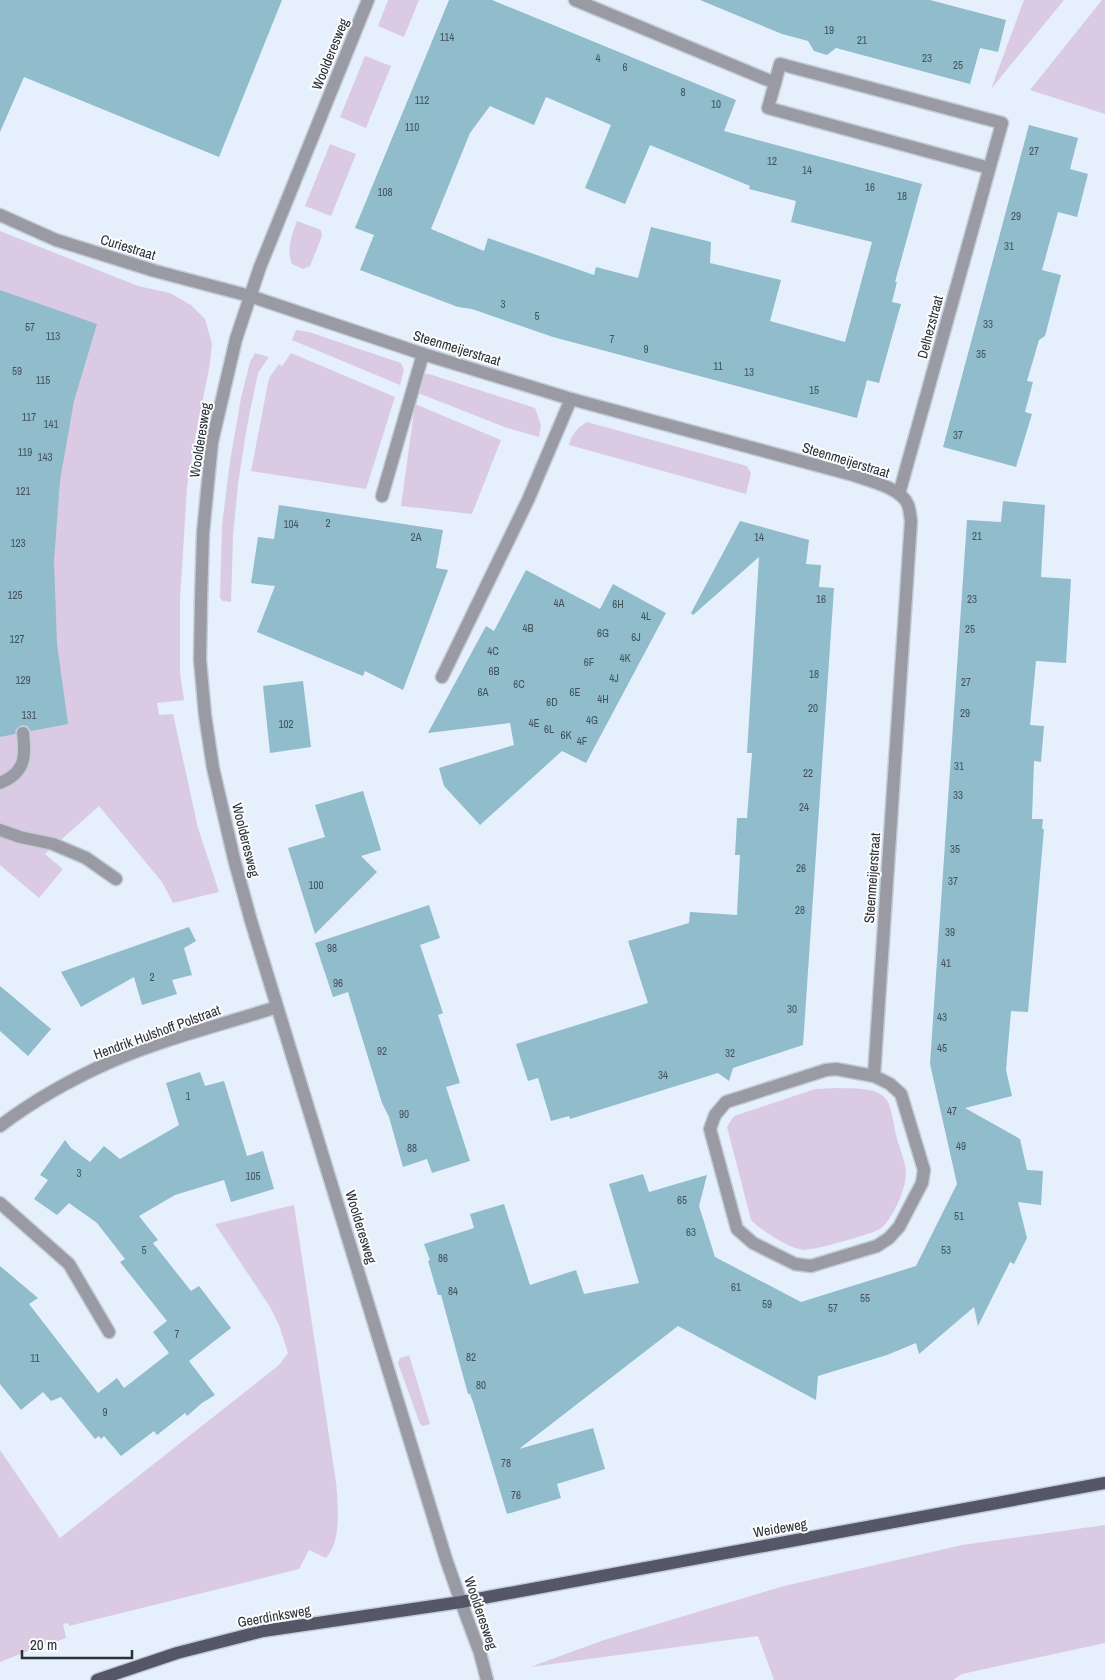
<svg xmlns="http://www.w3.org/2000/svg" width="1105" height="1680" font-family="'Archivo Narrow',sans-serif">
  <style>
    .green { fill: #dbcae3 }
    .building { fill: #90bccb; fill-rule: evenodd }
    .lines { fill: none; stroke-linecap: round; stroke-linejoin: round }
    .service-casing { stroke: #c3cdd9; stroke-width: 15 }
    .minor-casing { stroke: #c3cdd9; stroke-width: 15 }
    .tertiary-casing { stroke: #c3cdd9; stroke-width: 15 }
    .primary-casing { stroke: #c3cdd9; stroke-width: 15 }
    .service { stroke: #9a9aa5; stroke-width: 12 }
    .minor { stroke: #9a9aa5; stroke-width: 12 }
    .tertiary { stroke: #9a9aa5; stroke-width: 12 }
    .primary { stroke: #555668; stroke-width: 12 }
    .labels { text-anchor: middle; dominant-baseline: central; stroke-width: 4; stroke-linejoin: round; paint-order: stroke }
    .number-label { font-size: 11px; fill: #43535c }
    .street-label { font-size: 14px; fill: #293037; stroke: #fcfcfc }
  </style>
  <rect width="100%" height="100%" fill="#e5f0fc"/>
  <g class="green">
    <polygon points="388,0 419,0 404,37 378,26"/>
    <polygon points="1024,0 1064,0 991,89"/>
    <polygon points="1102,0 1105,0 1105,114 1030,90"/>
    <polygon points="365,56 391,66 366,128 340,117"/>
    <polygon points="330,144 356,154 331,216 305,206"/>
    <path d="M297 221 321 230 322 236 310 266 303 269 292 264C286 249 292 235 297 221Z"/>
    <polygon points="0,231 138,286 170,293 191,305 205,319 212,344 210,364 196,433 187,487 180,599 180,673 184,700 157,703 159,715 173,714 198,828 219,892 173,903 162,882 99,806 45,854 63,869 39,898 0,865"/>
    <polygon points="296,330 309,332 401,363 404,370 400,385 292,340"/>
    <polygon points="255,353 269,357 258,373 247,426 238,484 233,536 231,602 223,601 220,598 222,525 230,461 241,398 250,362"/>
    <polygon points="291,353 395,397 366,489 251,471 269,378 279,364 282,366"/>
    <polygon points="424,374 429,374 535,408 541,425 539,437 507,428 418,393"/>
    <polygon points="415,404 501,440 472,514 401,506"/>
    <path d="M587 422 747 466 751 473 746 494 569 445C572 434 577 428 587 422Z"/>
    <path d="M839 1088C854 1089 879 1086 888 1102 892 1110 894 1127 896 1135 899 1147 905 1160 906 1172 907 1187 892 1221 880 1229 872 1234 812 1251 803 1250 788 1248 762 1231 751 1220L727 1127 734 1116 815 1089Z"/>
    <path d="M294 1205 336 1482C338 1504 342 1541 326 1558L309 1550 299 1569 69 1626 68 1623 63 1624 66 1638 28 1651 0 1662V1450L60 1538 279 1365 288 1353 279 1325 270 1307 215 1224Z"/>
    <polygon points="409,1355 430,1424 423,1426 420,1424 398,1363 400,1358"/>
    <polygon points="1105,1525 1105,1643 962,1674 953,1680 774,1680 758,1636 530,1667 604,1640 784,1586 962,1545"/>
  </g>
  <g class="building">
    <polygon points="0,0 282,0 219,157 24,77 0,132"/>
    <path d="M449 0H492L736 100 724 131 922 184 895 282H897L892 302 901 304 879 383 867 380 857 418 553 337 472 309 458 307 360 270 374 235 355 228ZM546 97 611 125 585 188 625 204 650 145 750 186 749 189 796 201 791 222 872 242 845 342 770 321 781 280 710 263 711 242 651 227 638 278 596 267 594 275 488 238 484 251 431 229 470 133 490 106 534 125Z"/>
    <polygon points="700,0 930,0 1006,20 998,52 980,48 970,84 836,48 827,55 814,51 808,41 782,34"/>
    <polygon points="1029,125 1078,138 1070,169 1088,174 1077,217 1058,212 1042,270 1061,275 1045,336 1039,340 1027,381 1033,382 1025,412 1032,414 1016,467 943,447"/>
    <polygon points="0,290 97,324 74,401 60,480 54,561 57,644 68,724 31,731 27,726 22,725 16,729 15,734 0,737"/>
    <polygon points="1003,501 1045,505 1041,577 1071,579 1066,663 1036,661 1030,725 1044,726 1041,762 1034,761 1032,819 1043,819 1042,829 1044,829 1028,1012 1011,1011 1006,1070 1012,1096 965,1108 1020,1139 1027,1170 1043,1171 1041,1205 1018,1202 1027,1238 1014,1264 1010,1262 978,1326 974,1307 919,1354 916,1343 887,1355 818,1376 816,1400 678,1326 519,1449 593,1428 605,1469 557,1484 561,1498 507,1514 473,1402 470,1394 468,1394 441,1295 438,1295 428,1261 430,1260 424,1244 474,1228 470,1214 504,1204 530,1285 576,1270 584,1294 639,1283 609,1184 643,1174 649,1192 707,1175 699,1206 715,1257 801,1302 916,1266 957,1184 930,1064 967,520 1001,522"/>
    <polygon points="279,505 443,530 436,568 448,570 403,690 365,671 363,676 257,632 275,586 251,583 258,537 274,539"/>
    <polygon points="740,521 809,540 806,564 821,565 819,587 834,588 803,1045 733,1068 729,1081 718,1073 570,1119 569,1116 551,1121 538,1078 528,1081 516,1044 648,1003 628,941 689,923 690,912 737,915 740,855 735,855 737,818 747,818 752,753 747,753 759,557 693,615 691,613"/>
    <polygon points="526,570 600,609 613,584 666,613 586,763 562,751 480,825 444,786 439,768 514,745 510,723 428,733 486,626 494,631"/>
    <polygon points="303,681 311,747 270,753 263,686"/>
    <polygon points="363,791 381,850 361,856 377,872 315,934 288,848 325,837 315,805"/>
    <polygon points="429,905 440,938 420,945 443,1013 438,1015 460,1083 446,1087 470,1161 432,1173 427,1159 403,1167 389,1117 382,1103 348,992 333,997 315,943"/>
    <polygon points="189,927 196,941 184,948 192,975 172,980 177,994 142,1005 134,977 81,1007 61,972"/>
    <polygon points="0,986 51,1029 28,1056 0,1031"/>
    <polygon points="200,1072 205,1086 224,1081 247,1156 263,1151 274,1189 231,1202 224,1180 175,1195 139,1216 158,1240 153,1243 191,1291 199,1286 231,1328 189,1361 215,1395 202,1403 187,1416 185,1413 157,1435 154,1431 121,1456 104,1436 101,1439 99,1436 95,1439 61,1397 51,1401 43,1392 21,1410 0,1384 0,1266 38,1298 29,1304 98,1393 117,1378 124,1388 169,1353 153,1332 167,1321 120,1262 125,1259 97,1223 69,1203 57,1215 34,1199 48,1180 40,1175 65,1140 71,1148 90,1162 104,1146 120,1159 179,1125 166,1083"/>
  </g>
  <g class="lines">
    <g class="service-casing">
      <g id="service">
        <polyline points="382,496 423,354"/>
        <polyline points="442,677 528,500 571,399"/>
        <path d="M0 783C25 773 26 757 23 733"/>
      </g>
    </g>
    <g class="minor-casing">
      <g id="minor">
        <polyline points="575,0 775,83 780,64 1002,123 899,494"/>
        <polyline points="775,83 768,108 989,168"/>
        <path d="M0 215 56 240 155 271 250 296 423 354 571 399 853 475C869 481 902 488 908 505 910 510 910 516 911 521L874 1076"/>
        <polyline points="0,830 20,837 53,844 86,858 116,879"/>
        <polygon points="836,1069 874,1076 890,1084 901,1094 924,1170 922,1183 899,1227 889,1238 877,1246 811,1266 795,1264 753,1243 737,1229 710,1129 715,1115 726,1102 826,1070"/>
        <path d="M0 1126C33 1101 70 1080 108 1063 162 1039 221 1025 277 1007"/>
        <polyline points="0,1203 69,1264 109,1332"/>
        <polyline points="461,1602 480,1653 487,1680"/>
      </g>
    </g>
    <g class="tertiary-casing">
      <polyline id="tertiary" points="368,0 260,267 236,339 212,442 203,533 201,601 200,660 205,715 213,768 234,859 251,921 446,1559 461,1602"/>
    </g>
    <g class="primary-casing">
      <polyline id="primary" points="97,1680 177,1653 263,1631 461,1602 1105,1483"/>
    </g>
    <use href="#service" class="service"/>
    <use href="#minor" class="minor"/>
    <use href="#tertiary" class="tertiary"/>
    <use href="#primary" class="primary"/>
  </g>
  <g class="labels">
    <g class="number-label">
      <text x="829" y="30">19</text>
      <text x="447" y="37">114</text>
      <text x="862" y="40">21</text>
      <text x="598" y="58">4</text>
      <text x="927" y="58">23</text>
      <text x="958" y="65">25</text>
      <text x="625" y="67">6</text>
      <text x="683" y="92">8</text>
      <text x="422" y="100">112</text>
      <text x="716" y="104">10</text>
      <text x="412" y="127">110</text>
      <text x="1034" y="151">27</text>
      <text x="772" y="161">12</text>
      <text x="807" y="170">14</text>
      <text x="870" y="187">16</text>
      <text x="385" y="192">108</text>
      <text x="902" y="196">18</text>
      <text x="1016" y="216">29</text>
      <text x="1009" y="246">31</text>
      <text x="503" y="304">3</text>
      <text x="537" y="316">5</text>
      <text x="988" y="324">33</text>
      <text x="30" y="327">57</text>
      <text x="53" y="336">113</text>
      <text x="612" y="339">7</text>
      <text x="646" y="349">9</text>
      <text x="981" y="354">35</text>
      <text x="718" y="366">11</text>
      <text x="17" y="371">59</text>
      <text x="749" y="372">13</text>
      <text x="43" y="380">115</text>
      <text x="814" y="390">15</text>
      <text x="29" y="417">117</text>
      <text x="51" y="424">141</text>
      <text x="958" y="435">37</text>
      <text x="25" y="452">119</text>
      <text x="45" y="457">143</text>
      <text x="23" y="491">121</text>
      <text x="328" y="523">2</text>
      <text x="291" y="524">104</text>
      <text x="977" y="536">21</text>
      <text x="416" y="537">2A</text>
      <text x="759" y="537">14</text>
      <text x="18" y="543">123</text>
      <text x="15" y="595">125</text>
      <text x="821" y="599">16</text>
      <text x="972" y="599">23</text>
      <text x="559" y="603">4A</text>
      <text x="618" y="604">6H</text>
      <text x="646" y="616">4L</text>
      <text x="528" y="628">4B</text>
      <text x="970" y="629">25</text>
      <text x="603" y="633">6G</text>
      <text x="636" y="637">6J</text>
      <text x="17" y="639">127</text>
      <text x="493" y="651">4C</text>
      <text x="625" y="658">4K</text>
      <text x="589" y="662">6F</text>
      <text x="494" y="671">6B</text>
      <text x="814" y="674">18</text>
      <text x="614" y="678">4J</text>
      <text x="23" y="680">129</text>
      <text x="966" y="682">27</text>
      <text x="519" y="684">6C</text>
      <text x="483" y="692">6A</text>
      <text x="575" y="692">6E</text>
      <text x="603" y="699">4H</text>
      <text x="552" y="702">6D</text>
      <text x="813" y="708">20</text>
      <text x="965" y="713">29</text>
      <text x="29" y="715">131</text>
      <text x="592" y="720">4G</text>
      <text x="534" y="723">4E</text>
      <text x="286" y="724">102</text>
      <text x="549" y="729">6L</text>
      <text x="566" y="735">6K</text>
      <text x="582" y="741">4F</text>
      <text x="959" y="766">31</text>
      <text x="808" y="773">22</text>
      <text x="958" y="795">33</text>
      <text x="804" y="807">24</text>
      <text x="955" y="849">35</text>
      <text x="801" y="868">26</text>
      <text x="953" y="881">37</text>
      <text x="316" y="885">100</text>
      <text x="800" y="910">28</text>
      <text x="950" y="932">39</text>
      <text x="332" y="948">98</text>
      <text x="946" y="963">41</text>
      <text x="152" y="977">2</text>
      <text x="338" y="983">96</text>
      <text x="792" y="1009">30</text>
      <text x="942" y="1017">43</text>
      <text x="942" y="1048">45</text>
      <text x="382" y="1051">92</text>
      <text x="730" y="1053">32</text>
      <text x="663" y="1075">34</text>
      <text x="188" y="1096">1</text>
      <text x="952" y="1111">47</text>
      <text x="404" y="1114">90</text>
      <text x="961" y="1146">49</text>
      <text x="412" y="1148">88</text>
      <text x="79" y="1173">3</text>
      <text x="253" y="1176">105</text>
      <text x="682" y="1200">65</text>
      <text x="959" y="1216">51</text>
      <text x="691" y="1232">63</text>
      <text x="144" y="1250">5</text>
      <text x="946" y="1250">53</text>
      <text x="443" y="1258">86</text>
      <text x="736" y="1287">61</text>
      <text x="453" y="1291">84</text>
      <text x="865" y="1298">55</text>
      <text x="767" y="1304">59</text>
      <text x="833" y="1308">57</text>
      <text x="177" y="1334">7</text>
      <text x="471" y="1357">82</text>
      <text x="35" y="1358">11</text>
      <text x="481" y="1385">80</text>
      <text x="105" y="1412">9</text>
      <text x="506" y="1463">78</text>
      <text x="516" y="1495">76</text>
    </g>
    <g class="street-label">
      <text transform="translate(330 54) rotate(-68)">Woolderesweg</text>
      <text transform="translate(128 247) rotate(17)">Curiestraat</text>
      <text transform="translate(930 327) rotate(-75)">Delhezstraat</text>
      <text transform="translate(457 348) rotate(17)">Steenmeijerstraat</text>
      <text transform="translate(200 440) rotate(-81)">Woolderesweg</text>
      <text transform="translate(846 460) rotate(17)">Steenmeijerstraat</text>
      <text transform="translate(246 840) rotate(76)">Woolderesweg</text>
      <text transform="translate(872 878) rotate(-86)">Steenmeijerstraat</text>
      <text transform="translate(157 1032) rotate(-20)">Hendrik Hulshoff Polstraat</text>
      <text transform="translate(361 1227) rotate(73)">Woolderesweg</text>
      <text transform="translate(780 1528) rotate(-10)">Weideweg</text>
      <text transform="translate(481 1613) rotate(71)">Woolderesweg</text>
      <text transform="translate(274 1616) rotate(-10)">Geerdinksweg</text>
    </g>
  </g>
  <path d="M22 1650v8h110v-8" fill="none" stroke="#293037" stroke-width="2.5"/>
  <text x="30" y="1650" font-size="15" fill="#293037" stroke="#fcfcfc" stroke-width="4" paint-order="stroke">20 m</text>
</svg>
